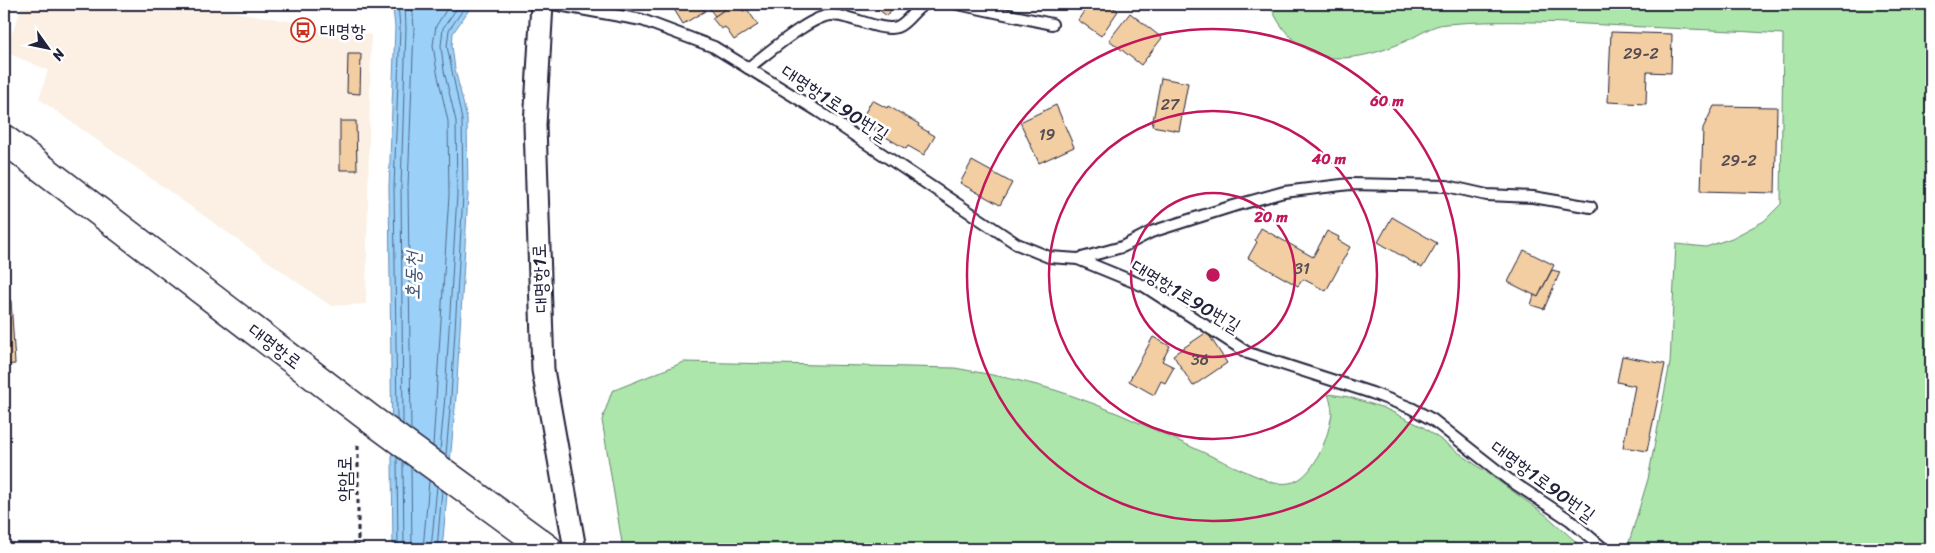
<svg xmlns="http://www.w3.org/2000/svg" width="1935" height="553" font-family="Sriracha,'Poor Story',sans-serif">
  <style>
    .built { fill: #fbf0e3 }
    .green { fill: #ace6aa; stroke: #678472 }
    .water { fill: #9bd1f9; stroke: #6b8bad }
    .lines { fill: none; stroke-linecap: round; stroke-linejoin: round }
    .shore { stroke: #526887; stroke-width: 1 }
    .building { fill: #f2cea2; stroke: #22223b }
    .lane-casing { stroke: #22223b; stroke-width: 14 }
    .street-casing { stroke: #22223b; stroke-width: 25 }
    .secondary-casing { stroke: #22223b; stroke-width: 31 }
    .path { stroke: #22223b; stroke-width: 3; stroke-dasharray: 5 4; stroke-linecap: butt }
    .lane { stroke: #fff; stroke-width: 10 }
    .street { stroke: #fff; stroke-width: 21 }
    .secondary { stroke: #fff; stroke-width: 28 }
    .ring { fill: none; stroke: #c2185b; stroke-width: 2.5 }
    .labels { text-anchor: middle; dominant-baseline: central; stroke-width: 5; stroke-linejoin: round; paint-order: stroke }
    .number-label { font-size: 16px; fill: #564d55 }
    .poi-label { font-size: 19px; fill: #22223b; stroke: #fff; text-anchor: start }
    .street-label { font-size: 19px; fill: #22223b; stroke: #fff }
    .water-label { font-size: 20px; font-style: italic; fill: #465774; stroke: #fff }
    .centre { fill: #c2185b; stroke: #fff; stroke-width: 2.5 }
    .ring-label { font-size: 15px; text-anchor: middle; font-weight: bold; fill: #c2185b; stroke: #fff; stroke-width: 5; stroke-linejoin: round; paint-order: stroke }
  </style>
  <rect width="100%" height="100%" fill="#fff"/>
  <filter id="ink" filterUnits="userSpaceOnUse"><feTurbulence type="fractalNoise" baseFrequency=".02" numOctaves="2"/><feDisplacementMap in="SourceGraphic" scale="10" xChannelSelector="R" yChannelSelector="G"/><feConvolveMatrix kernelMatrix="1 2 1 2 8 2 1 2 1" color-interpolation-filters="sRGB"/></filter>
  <g filter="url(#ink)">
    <polygon class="built" points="23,4 76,4 88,8 90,4 189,4 371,35 366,304 331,306 39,99 48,70 5,52"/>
    <g class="green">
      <path d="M1270 4H1931V549H1627L1648 479 1670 363 1676 244 1706 247 1732 238 1764 221 1781 204 1783 34C1730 30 1677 29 1624 26 1566 23 1504 19 1446 24 1432 25 1421 34 1408 40 1387 50 1359 59 1335 58 1304 56 1280 32 1270 4Z"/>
      <path d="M684 362 955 368C993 375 1033 382 1070 395 1140 419 1205 456 1273 483 1278 483 1284 484 1289 483 1314 480 1329 435 1332 413 1332 407 1330 400 1328 394L1349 397 1384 408 1423 427 1546 515 1584 549H623L602 420 612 391Z"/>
    </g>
    <polygon class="water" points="394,4 473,4 453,33 452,46 455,69 467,119 468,195 456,397 442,549 393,549 389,187 395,27 393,9"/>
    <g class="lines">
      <g class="shore">
        <polyline points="397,420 394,187 400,28 398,4"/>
        <polyline points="403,424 401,187 406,28 405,4"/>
        <polyline points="411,430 408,187 414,28 412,4"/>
        <polyline points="433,446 449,195 448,121 437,72 433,45 436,26 450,4"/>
        <polyline points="440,451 445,396 457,195 456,121 444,71 441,46 443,28 460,4"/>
        <polyline points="446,455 451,397 463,195 462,120 447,46 449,30 467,4"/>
        <polyline points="397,457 398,549"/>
        <polyline points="403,462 404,549"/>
        <polyline points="411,467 412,549"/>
        <polyline points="423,549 429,481"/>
        <polyline points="431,549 437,486"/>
        <polyline points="437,549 442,490"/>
      </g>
    </g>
    <g class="building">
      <polygon points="677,4 701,4 705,11 683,24 672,6"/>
      <polygon points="706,4 733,4 715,16"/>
      <polygon points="733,4 738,4 743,11 747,9 758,25 734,40 725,27 721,29 712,18"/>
      <polygon points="871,4 895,4 887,16"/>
      <polygon points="1089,4 1108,4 1118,11 1101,36 1078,20"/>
      <polygon points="1130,13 1162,38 1141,65 1109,40"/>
      <polygon points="1611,32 1672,34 1671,73 1647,72 1646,104 1608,102"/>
      <polygon points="348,54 361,54 360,94 347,93"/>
      <polygon points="1161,78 1188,83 1179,131 1152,126"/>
      <polygon points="872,100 887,108 888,106 919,124 918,126 935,136 924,155 908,146 906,149 874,130 875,128 861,120"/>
      <polygon points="1056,105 1074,147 1039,163 1020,122"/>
      <polygon points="1714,106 1777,107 1775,193 1701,191 1703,128"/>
      <polygon points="340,121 356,121 357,170 340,170"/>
      <polygon points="972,161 1012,183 1000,205 960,183"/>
      <polygon points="1392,217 1437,243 1422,268 1378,242"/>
      <polygon points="1261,228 1313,257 1327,231 1339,237 1338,240 1350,247 1326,291 1303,279 1298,286 1248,258 1257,242 1255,240"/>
      <polygon points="1524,250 1554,265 1538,297 1508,282"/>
      <polygon points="1552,270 1560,272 1544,309 1531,305 1534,295 1538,297"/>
      <polygon points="11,300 15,364 4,365 4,301"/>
      <polygon points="1207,332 1227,363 1193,386 1173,355"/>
      <polygon points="1153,337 1170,346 1162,361 1174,367 1165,383 1161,381 1154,395 1129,381"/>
      <polygon points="1622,356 1665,364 1647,451 1623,447 1635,386 1617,382"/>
      <polygon points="4,510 6,531 4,531"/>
    </g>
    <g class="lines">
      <g class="lane-casing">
        <g id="lane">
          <polyline points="553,4 642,20 714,47 818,111 1017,244 1049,257 1078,259 1144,286 1248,353 1372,393 1411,408 1433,420 1508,479 1570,520 1604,549"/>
          <polyline points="958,4 1052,24"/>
          <path d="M748 68C766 55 811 15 832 15 851 15 885 34 899 26 909 21 915 8 925 4"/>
          <polyline points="1078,259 1122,247 1151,232 1230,207 1284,192 1350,184 1447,186 1487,195 1533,197 1591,207"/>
        </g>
      </g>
      <g class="street-casing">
        <polyline id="street" points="542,4 535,125 543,370 575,549"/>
      </g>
      <g class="secondary-casing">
        <polyline id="secondary" points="4,139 369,418 548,549"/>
      </g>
      <polyline class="path" points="358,549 358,445"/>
      <use href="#lane" class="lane"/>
      <use href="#street" class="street"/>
      <use href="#secondary" class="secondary"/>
    </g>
  </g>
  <g class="ring">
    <circle cx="1213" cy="275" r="82"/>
    <circle cx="1213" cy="275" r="164"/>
    <circle cx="1213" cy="275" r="246"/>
  </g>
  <defs>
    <g id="bus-ring" transform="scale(1.25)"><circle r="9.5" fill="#fff" stroke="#c8321e" stroke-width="1.5"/><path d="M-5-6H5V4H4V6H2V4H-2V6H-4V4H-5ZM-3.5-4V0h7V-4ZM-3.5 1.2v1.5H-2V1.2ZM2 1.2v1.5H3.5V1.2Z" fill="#c8321e"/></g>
  </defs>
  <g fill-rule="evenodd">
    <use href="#bus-ring" x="303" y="30"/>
  </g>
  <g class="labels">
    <g class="number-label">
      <text x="1641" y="53">29-2</text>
      <text x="1170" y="104">27</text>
      <text x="1047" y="134">19</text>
      <text x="1739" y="160">29-2</text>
      <text x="1302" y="268">31</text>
      <text x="1200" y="359">36</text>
    </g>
    <g class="poi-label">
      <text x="320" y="30">대명항</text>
    </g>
    <g class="street-label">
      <text transform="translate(835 103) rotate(33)">대명항1로90번길</text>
      <text transform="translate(540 278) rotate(-92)">대명항1로</text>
      <text transform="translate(1186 296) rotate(31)">대명항1로90번길</text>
      <text transform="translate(275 346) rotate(37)">대명항로</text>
      <text transform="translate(344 479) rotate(-90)">약암로</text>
      <text transform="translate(1543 481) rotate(36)">대명항1로90번길</text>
    </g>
    <g class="water-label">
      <text transform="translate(413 276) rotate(-89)">호동천</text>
    </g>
  </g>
  <circle cx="1213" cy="275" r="8" class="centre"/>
  <g class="ring-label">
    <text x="1387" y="106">60 m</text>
    <text x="1329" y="164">40 m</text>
    <text x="1271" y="222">20 m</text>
  </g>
  <rect width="1935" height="553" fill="none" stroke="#fff" stroke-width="20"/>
  <rect x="10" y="10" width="1915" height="533" fill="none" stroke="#22223b" stroke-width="2" filter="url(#ink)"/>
  <g transform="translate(48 48) rotate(123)" stroke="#ffffff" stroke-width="4" paint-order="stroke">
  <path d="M0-4L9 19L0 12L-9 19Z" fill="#22223b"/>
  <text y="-8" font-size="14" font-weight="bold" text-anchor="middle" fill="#22223b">N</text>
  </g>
</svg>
